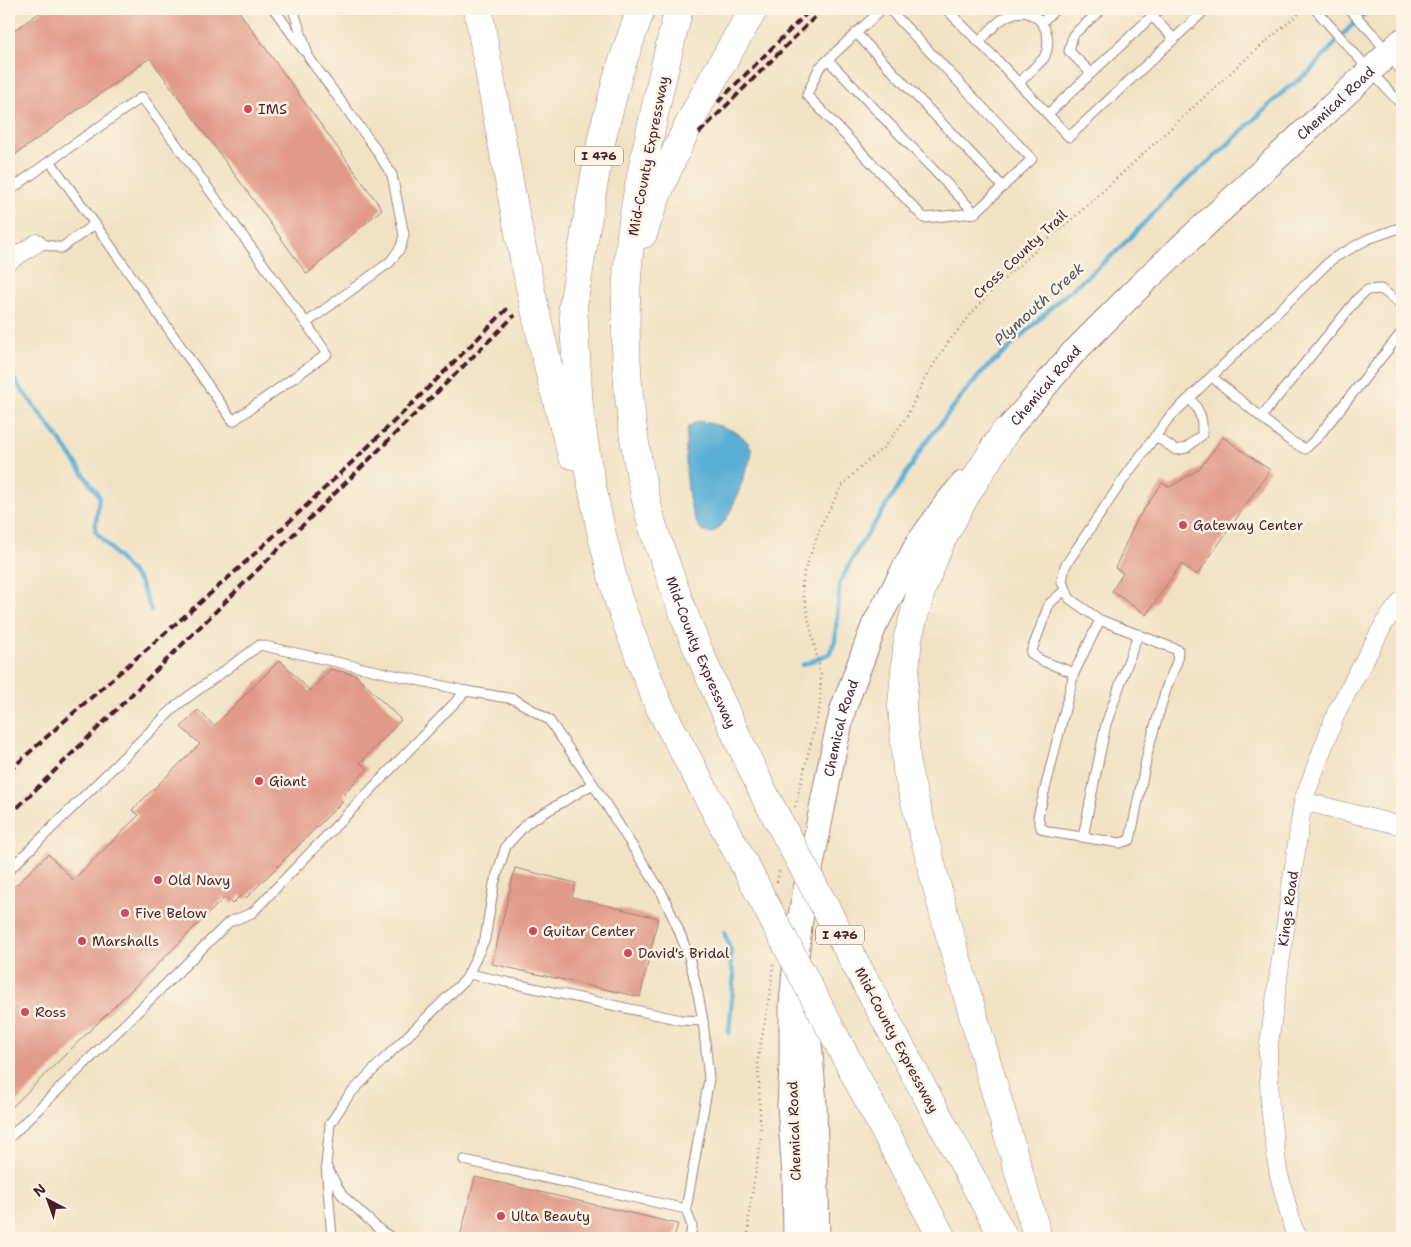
<svg xmlns="http://www.w3.org/2000/svg" width="1411" height="1247" font-family="'Shantell Sans',sans-serif">
  <style>
    .water { fill: #5aafd6; stroke: #526780 }
    .lines { fill: none; stroke-linecap: round; stroke-linejoin: round }
    .stream { stroke: #5aafd6; stroke-width: 4.5 }
    .building { fill: #e19a89 }
    .lane-casing { stroke: #9e8078; stroke-width: 11 }
    .street-casing { stroke: #9e8078; stroke-width: 19 }
    .secondary-casing { stroke: #9e8078; stroke-width: 27 }
    .highway-casing { stroke: #9e8078; stroke-width: 29 }
    .path { stroke: #9e8078; stroke-width: 2.5; stroke-dasharray: 1 4; stroke-linecap: butt }
    .lane { stroke: #fff; stroke-width: 9 }
    .street { stroke: #fff; stroke-width: 18 }
    .secondary { stroke: #fff; stroke-width: 25 }
    .highway { stroke: #fff; stroke-width: 28 }
    .rail { stroke: #4a1f2b; stroke-width: 4; stroke-dasharray: 8 4; stroke-linecap: butt }
    .highway-bridge-casing { stroke: #9e8078; stroke-width: 29; stroke-linecap: butt }
    .highway-bridge { stroke: #fff; stroke-width: 28 }
    .poi-dot { fill: #d1495b; stroke: #fcf5e5; stroke-width: 2 }
    .labels { text-anchor: middle; dominant-baseline: central; stroke-width: 5; stroke-linejoin: round; paint-order: stroke }
    .shield { fill: #fcf5e5; stroke: #7f5f63; stroke-width: 1 }
    .shield-label { font-size: 12px; font-weight: bold; fill: #4a1f2b }
    .street-label { font-size: 14px; fill: #4a1f2b; stroke: #fcf5e5 }
    .poi-label { font-size: 14px; fill: #4a1f2b; stroke: #fcf5e5; text-anchor: start }
    .water-label { font-size: 15px; font-style: italic; fill: #505167; stroke: #fcf5e5 }
  </style>
  <rect width="100%" height="100%" fill="#fcf5e5"/>
  <filter id="ink" filterUnits="userSpaceOnUse"><feTurbulence type="fractalNoise" baseFrequency=".02" numOctaves="2"/><feDisplacementMap in="SourceGraphic" scale="10" xChannelSelector="R" yChannelSelector="G"/><feConvolveMatrix kernelMatrix="1 2 1 2 8 2 1 2 1" color-interpolation-filters="sRGB"/></filter>
  <filter id="wash" filterUnits="userSpaceOnUse"><feTurbulence type="fractalNoise" baseFrequency=".0096" numOctaves="4" result="noise"/><feDisplacementMap in="SourceGraphic" scale="20" xChannelSelector="R" yChannelSelector="G"/><feGaussianBlur stdDeviation="1.12" result="paint"/><feColorMatrix in="noise" values="0 0 0 0 0 0 0 0 0 0 0 0 0 0 0 0 0 1.4 0 .05"/><feComposite in="paint" operator="in"/></filter>
  <g filter="url(#wash)">
    <rect width="100%" height="100%" fill="#f1e2c4"/>
    <path class="water" d="M698 421C717 425 742 429 751 448 754 456 747 466 745 473 739 490 730 521 715 531 711 534 706 533 702 530 687 518 685 464 686 445 686 439 687 433 688 427Z"/>
    <g class="lines">
      <g class="stream">
        <polyline points="9,373 57,436 99,496 95,531 140,582 151,611"/>
        <polyline points="802,665 829,654 835,641 840,582 857,550 895,492 923,446 965,392 983,371 1005,352 1057,302 1117,251 1177,189 1223,149 1285,90 1308,73 1350,27 1371,9"/>
        <polyline points="724,932 731,951 730,962 734,975 729,1033"/>
      </g>
    </g>
    <g id="blocks">
      <g class="building">
        <polygon points="45,9 237,9 382,209 307,274 150,58 9,159 9,34"/>
        <polygon points="1223,437 1270,470 1197,575 1181,564 1146,615 1112,591 1123,573 1115,568 1131,532 1138,518 1162,483 1170,487 1199,469"/>
        <polygon points="280,660 310,691 331,669 356,675 401,720 360,763 368,769 344,793 346,798 245,899 241,895 232,904 225,897 177,945 9,1110 9,892 48,854 73,880 139,815 132,810 200,744 181,727 198,710 214,726"/>
        <polygon points="515,868 576,883 572,897 658,918 640,997 492,964"/>
        <polygon points="475,1177 678,1224 674,1238 460,1238"/>
      </g>
    </g>
  </g>
  <g filter="url(#ink)">
    <use href="#blocks" fill-opacity="0" stroke="#9e8078" stroke-width="1"/>
    <g class="lines">
      <g class="lane-casing">
        <g id="lane">
          <polyline points="274,9 304,51"/>
          <polyline points="882,9 819,68 807,95 924,218 975,213 1032,159 889,9"/>
          <polyline points="946,9 998,61 1069,137 1206,9"/>
          <path d="M1315 9C1344 41 1372 74 1402 105"/>
          <polyline points="1349,9 1373,34 1402,72"/>
          <polyline points="1152,16 1160,9"/>
          <polyline points="1042,22 1056,9"/>
          <polyline points="856,33 1003,187"/>
          <path d="M979 42C989 32 998 19 1012 14 1038 5 1056 35 1044 58L1019 83"/>
          <polyline points="828,60 975,213"/>
          <polyline points="1091,73 1069,51 1073,35 1102,9"/>
          <polyline points="1048,114 1152,16 1174,39"/>
          <polyline points="50,161 142,97 306,323"/>
          <polyline points="9,191 50,161 95,224"/>
          <polyline points="37,243 61,248 95,224 233,421 327,354 306,323 390,262 401,247 404,235 392,175 373,145 309,58 293,9"/>
          <polyline points="1212,377 1289,440 1305,449 1316,439 1402,332"/>
          <polyline points="1261,417 1358,298 1367,290 1381,289 1402,305"/>
          <path d="M1155 436 1176 450 1186 448 1202 435C1203 418 1200 411 1190 398"/>
          <polyline points="1066,589 1049,604 1031,653 1040,660 1074,673"/>
          <polyline points="1100,620 1074,673 1038,817 1041,828 1050,832 1120,843 1130,840 1149,746 1167,686 1177,662 1178,650 1100,620 1070,599 1062,582 1065,566 1125,477 1168,419 1332,259 1368,239 1402,227"/>
          <polyline points="1083,837 1106,724 1138,634"/>
          <polyline points="9,870 177,705 260,645 466,691"/>
          <polyline points="469,974 681,1020 703,1021"/>
          <polyline points="9,1138 229,922 252,913 466,691 514,699 549,720 593,784 662,893 679,931 689,957 698,994 703,1021 709,1079 686,1209 464,1160"/>
          <polyline points="327,1168 342,1195 381,1231 392,1238"/>
          <polyline points="686,1209 692,1226 690,1238"/>
          <polyline points="332,1238 326,1165 330,1124 349,1095 386,1057 466,979 485,939 494,884 506,846 527,823 593,784"/>
        </g>
      </g>
      <g class="street-casing">
        <g id="street">
          <polyline points="9,261 37,243"/>
          <polyline points="1303,801 1402,826"/>
          <path id="s1" d="M1299 1238 1293 1228 1278 1171 1270 1107 1268 1051 1303 801 1337 711 1385 622 1402 600"/>
        </g>
      </g>
      <g class="secondary-casing">
        <g id="secondary">
          <path id="s2" d="M993 447 1072 354 1148 278 1402 41"/>
          <polyline points="807,1018 814,1104 817,1238"/>
          <path id="s3" d="M796 1238 795 1176 790 1106 792 1065V1004L799 925 833 753 843 709 874 626 918 544 947 503 963 484"/>
        </g>
      </g>
      <g class="highway-casing">
        <g id="highway">
          <path d="M478 9C505 158 529 309 572 455"/>
          <polyline points="641,9 619,72 603,133 592,192 573,306 579,408 587,461 601,531 618,599 640,658 658,704 752,879"/>
          <path id="s4" d="M679 9C671 39 664 70 657 101 650 134 642 168 636 202 618 304 624 416 650 516 654 533 661 550 667 567 678 599 690 632 704 663 723 709 745 753 766 798"/>
          <path d="M643 234C669 154 711 80 754 9"/>
          <polyline points="1005,432 965,496 940,543 922,588 908,637 902,706 907,770 946,922 1038,1238"/>
          <polyline points="914,1072 1004,1238"/>
          <polyline points="872,1107 942,1238"/>
        </g>
      </g>
      <g class="path">
        <polyline points="795,807 820,706 821,675 802,589 804,572 822,523 842,486 857,470 883,448 896,432 907,416 925,378 949,341 982,301 1010,273 1089,204 1240,64 1304,9"/>
        <polyline points="777,882 780,868"/>
        <polyline points="748,1238 749,1213 761,1139 758,1059 771,987 773,963"/>
      </g>
      <use href="#lane" class="lane"/>
      <use href="#street" class="street"/>
      <use href="#secondary" class="secondary"/>
      <use href="#highway" class="highway"/>
      <g class="rail">
        <polyline points="718,102 811,9"/>
        <polyline points="699,133 823,9"/>
        <path d="M9 771C84 702 162 637 238 569 331 484 421 396 509 307"/>
        <polyline points="9,816 515,315"/>
      </g>
      <g class="highway-bridge-casing">
        <g id="highway-bridge">
          <polyline points="766,798 914,1072"/>
          <polyline points="752,879 872,1107"/>
        </g>
      </g>
      <use href="#highway-bridge" class="highway-bridge"/>
    </g>
  </g>
  <g class="poi-dot">
    <circle cx="248" cy="109" r="5"/>
    <circle cx="1183" cy="525" r="5"/>
    <circle cx="259" cy="781" r="5"/>
    <circle cx="158" cy="880" r="5"/>
    <circle cx="125" cy="913" r="5"/>
    <circle cx="533" cy="931" r="5"/>
    <circle cx="82" cy="941" r="5"/>
    <circle cx="628" cy="953" r="5"/>
    <circle cx="25" cy="1012" r="5"/>
    <circle cx="501" cy="1216" r="5"/>
  </g>
  <g class="labels">
    <g class="shield">
      <rect x="575" y="146.5" width="48" height="19" rx="4"/>
      <rect x="816" y="925.5" width="48" height="19" rx="4"/>
    </g>
    <g class="shield-label">
      <text x="599" y="156">I 476</text>
      <text x="840" y="935">I 476</text>
    </g>
    <g class="street-label">
      <text stroke="none"><textPath href="#s2" startOffset="486">Chemical Road</textPath></text>
      <text transform="translate(648 156) rotate(-79)">Mid-County Expressway</text>
      <text transform="translate(1020 254) rotate(-43)">Cross County Trail</text>
      <text stroke="none"><textPath href="#s2" startOffset="81">Chemical Road</textPath></text>
      <text stroke="none"><textPath href="#s4" startOffset="660">Mid-County Expressway</textPath></text>
      <text stroke="none"><textPath href="#s3" startOffset="515">Chemical Road</textPath></text>
      <text stroke="none"><textPath href="#s1" startOffset="335">Kings Road</textPath></text>
      <text transform="translate(897 1040) rotate(62)">Mid-County Expressway</text>
      <text transform="translate(794 1131) rotate(-92)">Chemical Road</text>
    </g>
    <g class="poi-label">
      <text x="258" y="109">IMS</text>
      <text x="1193" y="525">Gateway Center</text>
      <text x="269" y="781">Giant</text>
      <text x="168" y="880">Old Navy</text>
      <text x="135" y="913">Five Below</text>
      <text x="543" y="931">Guitar Center</text>
      <text x="92" y="941">Marshalls</text>
      <text x="638" y="953">David's Bridal</text>
      <text x="35" y="1012">Ross</text>
      <text x="511" y="1216">Ulta Beauty</text>
    </g>
    <g class="water-label">
      <text transform="translate(1039 304) rotate(-42)">Plymouth Creek</text>
    </g>
  </g>
  <rect width="1411" height="1247" fill="none" stroke="#fcf5e5" stroke-width="30"/>
  <g transform="translate(48 1200) rotate(319)" stroke="#fcf5e5" stroke-width="4" paint-order="stroke">
  <path d="M0-4L9 19L0 12L-9 19Z" fill="#4a1f2b"/>
  <text y="-8" font-size="14" font-weight="bold" text-anchor="middle" fill="#4a1f2b">N</text>
  </g>
</svg>
